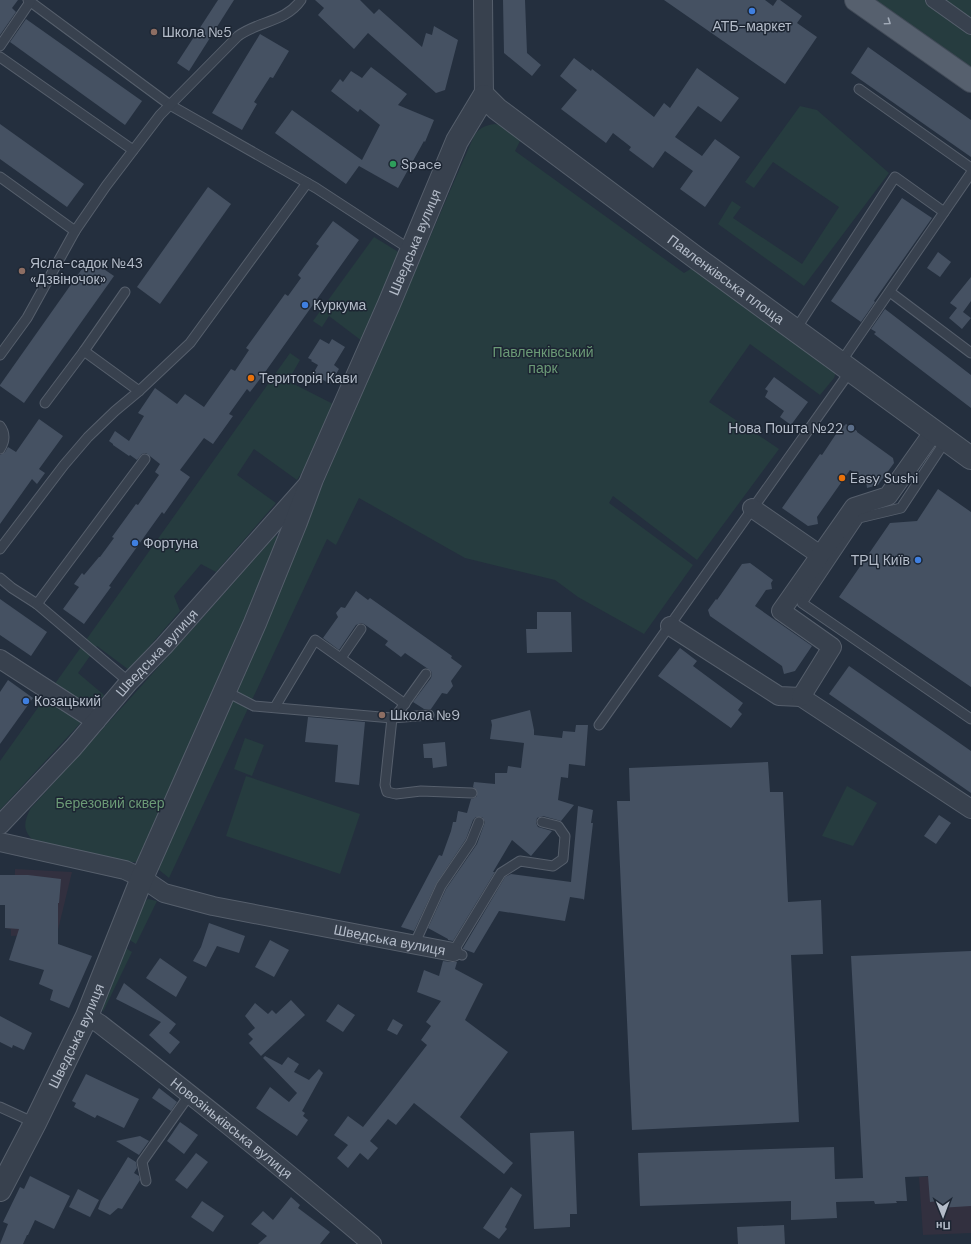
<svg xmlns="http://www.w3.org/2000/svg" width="971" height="1244" font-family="'DM Sans',sans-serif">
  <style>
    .medical { fill: #32303f }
    .green { fill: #263c3f }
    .building { fill: #455162 }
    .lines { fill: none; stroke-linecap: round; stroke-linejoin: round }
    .service-casing { stroke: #565f6c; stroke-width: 11 }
    .pedestrian-casing { stroke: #565f6c; stroke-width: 16 }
    .minor-casing { stroke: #565f6c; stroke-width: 20 }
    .tertiary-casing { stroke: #565f6c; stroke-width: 24 }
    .primary-casing { stroke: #414a57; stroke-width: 24 }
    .service { stroke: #38414e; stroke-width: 9 }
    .pedestrian { stroke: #38414e; stroke-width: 14 }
    .minor { stroke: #38414e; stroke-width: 18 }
    .tertiary { stroke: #38414e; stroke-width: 22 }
    .primary { stroke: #56606e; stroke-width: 22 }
    .oneway { stroke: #a1aab7 }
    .shop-dot { fill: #3f7fe0; stroke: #1d2633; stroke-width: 1.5 }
    .education-dot { fill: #8d6e63; stroke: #1d2633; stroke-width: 1.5 }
    .leisure-dot { fill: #2e9e5b; stroke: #1d2633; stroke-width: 1.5 }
    .food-dot { fill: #e8710a; stroke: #1d2633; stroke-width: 1.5 }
    .service-dot { fill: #5c6f8a; stroke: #1d2633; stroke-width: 1.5 }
    .labels { text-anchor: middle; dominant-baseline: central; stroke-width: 3; stroke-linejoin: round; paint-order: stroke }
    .poi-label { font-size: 14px; fill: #b4bcc9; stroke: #1d2633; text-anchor: start }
    .street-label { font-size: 14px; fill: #b4bcc9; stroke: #1d2633 }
    .park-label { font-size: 14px; fill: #6b9a76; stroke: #1d2633 }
  </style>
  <rect width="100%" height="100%" fill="#242f3e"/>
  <g class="medical">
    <polygon points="15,869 72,872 57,934 11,936 11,929 5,928 5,914 12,914 14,912"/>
    <polygon points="971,1174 971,1233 923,1235 919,1177"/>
  </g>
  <g class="green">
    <polygon points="876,0 971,0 971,67"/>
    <polygon points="800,106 817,110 889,173 804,286 718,224 732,201 741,207 733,218 802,264 839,207 773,162 754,188 745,182"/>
    <path d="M495 124 499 125 521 139 515 151 684 273 692 268 836 372 834 378 820 395 750 344 709 402 779 449 697 560 613 496 609 503 693 565 644 634 578 597 555 580 465 558 359 498 336 545 327 539 169 878 158 869 379 353C412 281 442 208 474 136 479 128 485 125 495 124Z"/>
    <polygon points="374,237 400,253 362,341 329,316 322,327 313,321"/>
    <polygon points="290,353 300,360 288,381 335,405 306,466 297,480 254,449 237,475 276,503 216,572 201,564 174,596 180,611 129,670 97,646 78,673 104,695 87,716 0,810 0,761"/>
    <path d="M275 536 279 537 280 539 140 860 136 862H130L37 843C22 833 23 822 31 808L181 642Z"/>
    <polygon points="245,738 264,745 252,776 234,769"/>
    <polygon points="246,776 360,814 340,874 226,836"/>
    <polygon points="847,786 877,803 853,846 822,836"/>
    <path d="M148 899 157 901 136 944 128 939C132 929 139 905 148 899Z"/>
    <polygon points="124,947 132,952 103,1012 102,1003"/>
  </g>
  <g class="building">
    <polygon points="0,0 18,0 12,8 16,12 0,35"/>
    <polygon points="218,0 234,0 189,71 177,63"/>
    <polygon points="315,0 360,0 374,14 379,9 422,47 426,33 432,35 434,26 458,40 445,90 436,93 368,33 354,49 318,15 324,8"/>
    <polygon points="503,0 525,0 527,53 541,65 532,76 504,53"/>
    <polygon points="664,0 765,0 773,6 777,0 780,0 802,16 797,23 817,37 785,84"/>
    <polygon points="26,19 142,101 125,125 10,42"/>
    <polygon points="260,34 289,51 273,78 270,77 254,102 257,104 242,130 212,113"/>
    <polygon points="868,47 971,120 971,157 851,73"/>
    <polygon points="574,58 591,71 592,69 654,117 664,103 670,108 697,68 739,98 721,122 698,106 675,137 702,156 715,139 740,157 705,207 680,189 693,171 665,151 653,168 629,150 631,147 613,133 606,143 561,109 577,90 560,76"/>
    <polygon points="371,67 407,94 398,105 434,120 425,142 424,141 398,188 359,166 346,184 275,133 292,110 362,160 380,125 360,109 358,112 331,91 340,79 343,82 351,71 362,78"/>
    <polygon points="0,124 84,184 67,207 0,159"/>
    <polygon points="208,187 231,204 160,304 137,287"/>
    <polygon points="902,198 932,218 874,301 875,302 861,322 831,301"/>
    <polygon points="333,221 359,240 263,375 250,392 247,389 229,414 233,416 213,444 204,438 180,470 190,477 164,514 162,512 109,586 111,587 84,624 63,609 79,587 74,584 82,573 84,575 99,557 100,557 114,538 112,537 136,504 138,505 159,475 155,472 160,464 146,453 142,454 137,460 130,455 129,456 113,445 113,444 109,441 115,431 136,446 129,441 144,416 138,413 155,388 177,404 185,394 204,407 231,369 235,371 249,350 246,348 285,294 288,296 301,278 298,275 319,246 316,244"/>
    <polygon points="938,252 951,262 940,277 927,268"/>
    <polygon points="89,259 114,276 24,403 0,386 0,385"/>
    <polygon points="971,277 971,301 963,312 971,318 962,329 949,318 957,308 950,303"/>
    <polygon points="885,309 971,375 971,408 874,334 876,332 871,329"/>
    <polygon points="320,339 329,344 332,339 345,347 334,365 339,369 330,384 313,374 318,365 311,361 312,360 308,358"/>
    <polygon points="774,377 808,402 791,425 780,417 784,411 765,397 768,391 765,389"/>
    <polygon points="39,419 63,436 39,469 45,473 37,484 32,479 0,524 0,455 5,452 8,447 16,452"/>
    <polygon points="846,424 857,431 857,432 893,458 894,463 878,485 867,488 866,480 850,470 817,517 818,524 808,526 782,508 820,454 822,455 842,425 844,426"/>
    <polygon points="938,489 971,512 971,687 839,597 890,523 917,521"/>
    <polygon points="750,563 773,580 771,583 772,589 766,590 755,606 812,646 795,671 784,674 782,666 710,616 708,610 716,599 717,600 742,564"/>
    <polygon points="356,591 368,600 370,598 452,656 451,658 462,666 451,681 453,686 447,694 442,693 431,709 424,709 413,702 431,678 432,674 431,671 405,653 401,657 385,645 388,641 364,624 361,623 356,625 339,650 323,638 338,617 336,613 341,607 345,608"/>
    <polygon points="0,599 47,632 31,656 0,635"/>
    <polygon points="537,612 571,612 572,652 527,653 526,629 537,629"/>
    <polygon points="680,648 697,661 693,666 743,703 738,710 742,714 731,728 658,676"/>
    <polygon points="849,666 971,751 971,793 829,694"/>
    <polygon points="8,680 33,698 0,744 0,692"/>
    <polygon points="530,710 534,730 534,735 562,738 563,731 575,732 576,725 588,725 585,766 569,764 568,778 561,777 558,800 574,805 561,821 543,816 537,818 536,823 538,827 552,831 531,856 512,840 493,872 495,872 453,941 448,940 448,939 428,928 446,889 477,844 485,822 482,817 476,817 473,820 466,839 436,884 414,931 401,927 439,855 442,856 451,831 453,822 456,822 458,811 467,813 471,799 474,798 477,796 477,791 473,787 474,782 495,784 495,773 507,773 508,766 521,768 524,743 490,739 492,725 491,720"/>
    <polygon points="308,717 365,722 359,785 335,782 338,745 305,742"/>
    <polygon points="445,742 447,766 433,768 432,758 424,758 423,744"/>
    <polygon points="768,762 770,792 783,792 788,902 821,900 823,954 791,955 799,1122 632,1130 617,801 630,801 629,768"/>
    <polygon points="578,806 593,810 591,823 593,823 584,900 583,899 570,897 565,921 499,911 474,953 463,949 463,948 505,877 511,874 571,882"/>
    <polygon points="939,815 951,823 936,844 924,836"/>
    <polygon points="0,875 28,875 61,879 59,903 58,903 58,944 92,956 69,1008 50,1000 53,990 39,984 44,970 9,960 19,929 5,928 5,905 0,905"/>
    <polygon points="209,923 245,936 239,953 217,946 206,967 193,961 201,947"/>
    <polygon points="270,940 289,950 274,977 255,967"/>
    <polygon points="971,951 971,1206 939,1208 938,1201 930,1202 928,1176 905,1177 907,1201 896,1201 897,1203 875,1204 874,1201 836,1202 837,1218 791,1220 791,1201 640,1206 638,1153 834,1147 835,1179 863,1178 851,956"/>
    <polygon points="160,958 187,977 176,997 146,978"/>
    <polygon points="443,961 451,962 457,962 455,969 483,984 465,1020 508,1052 460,1117 513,1163 504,1174 414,1103 396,1125 388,1119 370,1141 378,1148 368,1160 360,1153 348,1168 337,1158 348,1145 334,1135 348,1116 363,1127 386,1098 427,1045 421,1040 431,1026 426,1022 441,1001 417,992 424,970 439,976"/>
    <polygon points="124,983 176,1024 169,1033 180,1042 170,1054 149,1035 161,1022 116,999"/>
    <polygon points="291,1000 305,1015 261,1056 249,1043 253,1039 248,1034 255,1028 245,1016 255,1003 268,1014 272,1010 276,1014"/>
    <polygon points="338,1004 355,1015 343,1032 326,1021"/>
    <polygon points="0,1016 32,1033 24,1050 13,1045 12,1048 0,1042"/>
    <polygon points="393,1019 403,1025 397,1035 387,1030"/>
    <polygon points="265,1056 282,1065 288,1057 299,1064 294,1072 309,1080 319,1069 323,1073 302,1111 305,1113 303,1116 308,1120 297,1136 256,1108 270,1087 289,1102 297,1093 263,1058"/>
    <polygon points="86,1074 139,1099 124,1128 97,1115 95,1118 74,1107 76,1103 72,1101"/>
    <polygon points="159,1088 177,1102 171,1111 152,1098"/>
    <polygon points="180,1122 198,1135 184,1154 167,1141"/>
    <polygon points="574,1131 577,1214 570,1214 570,1227 534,1229 530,1133"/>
    <polygon points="140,1136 149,1141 139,1155 116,1141"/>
    <polygon points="196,1153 208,1162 187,1189 175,1180"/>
    <polygon points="128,1157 136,1162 137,1168 134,1173 139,1176 140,1180 122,1209 118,1208 110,1215 98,1209 101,1201"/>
    <polygon points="30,1176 70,1196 54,1229 35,1220 28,1235 27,1235 23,1244 0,1244 8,1224 3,1222 20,1187 24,1189"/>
    <polygon points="511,1187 522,1195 505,1227 507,1229 499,1239 483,1228"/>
    <polygon points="78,1189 99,1200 90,1217 69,1207"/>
    <polygon points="291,1197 300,1205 298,1208 330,1232 320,1244 258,1244 267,1236 251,1224 263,1211 273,1220"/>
    <polygon points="202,1201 224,1216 213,1232 191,1217"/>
    <polygon points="784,1225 785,1244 738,1244 737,1227"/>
  </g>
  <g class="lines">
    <g class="service-casing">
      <g id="service">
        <polyline points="28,0 170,105 316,188 411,250"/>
        <polyline points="0,46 30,2"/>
        <polyline points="0,57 133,150"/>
        <polyline points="859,89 971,168"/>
        <polyline points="0,177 75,231"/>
        <polyline points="890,292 971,353"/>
        <polyline points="796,329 895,177 944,212"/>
        <polyline points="84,351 139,391"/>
        <path d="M0 355 27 318 75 231 106 186 160 115 238 36C258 21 286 22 301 0"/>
        <polyline points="841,362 971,173"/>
        <polyline points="45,403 84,351 125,292"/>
        <path d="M0 426C6 434 5 441 0 449"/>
        <polyline points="946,440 901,508 859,518 802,603 971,719"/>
        <polyline points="0,549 64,465 88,437 115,411 139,391 190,343 307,183"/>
        <polyline points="0,578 12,588 37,604 129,682"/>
        <polyline points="37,604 145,459"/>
        <polyline points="341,658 361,629"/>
        <polyline points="426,674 398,713 392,718 385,785 387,792 396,794 421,791 472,793"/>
        <polyline points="225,691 254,706 392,718 429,715"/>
        <polyline points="275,707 315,640 405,704"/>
        <polyline points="599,725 851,370"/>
        <polyline points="414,945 441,886 471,842 479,822"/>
        <polyline points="462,955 453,952 501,873 520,861 553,866 563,859 565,836 558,826 542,822"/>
        <polyline points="0,1107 35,1123"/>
        <polyline points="146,1181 142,1162 190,1094"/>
      </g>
    </g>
    <g class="pedestrian-casing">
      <polyline id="pedestrian" points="933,0 971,27"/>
    </g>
    <g class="minor-casing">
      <g id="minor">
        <polyline points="483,0 484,96"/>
        <polyline points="752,508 820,555"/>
        <polyline points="670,626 779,696 801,697 971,809"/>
        <polyline points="0,659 96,721"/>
        <polyline points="801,697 832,647 781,611 854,507 888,496 934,431"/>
        <path id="s1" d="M0 825 73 748 129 682 164 646 308 484"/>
        <path id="s2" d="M0 842 125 870 142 878 164 893 213 906 453 952"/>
        <path id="s3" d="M87 1016 100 1024C192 1095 283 1168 372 1244"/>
      </g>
    </g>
    <g class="tertiary-casing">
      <g id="tertiary">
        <path id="s4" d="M0 1190 35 1123 87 1016 142 878 255 623 296 522 312 479 389 304 457 141 484 96 497 109 699 260 971 458"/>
      </g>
    </g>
    <g class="primary-casing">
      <polyline id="primary" points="856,0 971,81"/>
    </g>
    <use href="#service" class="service"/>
    <use href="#pedestrian" class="pedestrian"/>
    <use href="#minor" class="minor"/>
    <use href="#tertiary" class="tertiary"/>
    <use href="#primary" class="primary"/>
  </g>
  <defs><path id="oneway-chevron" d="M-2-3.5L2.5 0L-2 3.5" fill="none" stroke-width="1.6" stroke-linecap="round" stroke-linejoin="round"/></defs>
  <use class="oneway" href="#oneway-chevron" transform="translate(888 22) rotate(35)"/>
  <g class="shop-dot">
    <circle cx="752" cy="11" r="4"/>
    <circle cx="305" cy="305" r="4"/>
    <circle cx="135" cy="543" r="4"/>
    <circle cx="918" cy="560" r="4"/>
    <circle cx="26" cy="701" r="4"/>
  </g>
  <g class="education-dot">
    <circle cx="154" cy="32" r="4"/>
    <circle cx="22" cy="271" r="4"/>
    <circle cx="382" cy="715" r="4"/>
  </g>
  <circle class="leisure-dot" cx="393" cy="164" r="4"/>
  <g class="food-dot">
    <circle cx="251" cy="378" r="4"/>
    <circle cx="842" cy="478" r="4"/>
  </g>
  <circle class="service-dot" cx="851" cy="428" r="4"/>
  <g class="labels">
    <g class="poi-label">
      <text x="752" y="26" text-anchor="middle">АТБ-маркет</text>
      <text x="162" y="32">Школа №5</text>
      <text x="401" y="164">Space</text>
      <text x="30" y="263">Ясла-садок №43<tspan x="30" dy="16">«Дзвіночок»</tspan></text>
      <text x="313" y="305">Куркума</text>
      <text x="259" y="378">Територія Кави</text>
      <text x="843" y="428" text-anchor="end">Нова Пошта №22</text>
      <text x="850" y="478">Easy Sushi</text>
      <text x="143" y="543">Фортуна</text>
      <text x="910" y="560" text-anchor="end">ТРЦ Київ</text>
      <text x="34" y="701">Козацький</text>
      <text x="390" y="715">Школа №9</text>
    </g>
    <g class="street-label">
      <text stroke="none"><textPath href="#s4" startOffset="1035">Шведська вулиця</textPath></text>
      <text stroke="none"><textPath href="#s4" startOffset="1501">Павленківська площа</textPath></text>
      <text stroke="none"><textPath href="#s1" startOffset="233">Шведська вулиця</textPath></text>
      <text stroke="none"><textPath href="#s2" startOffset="404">Шведська вулиця</textPath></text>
      <text stroke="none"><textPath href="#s4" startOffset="172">Шведська вулиця</textPath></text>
      <text stroke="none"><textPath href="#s3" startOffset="183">Новозіньківська вулиця</textPath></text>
    </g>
    <g class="park-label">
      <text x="543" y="352">Павленківський<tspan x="543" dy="16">парк</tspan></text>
      <text x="110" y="803">Березовий сквер</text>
    </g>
  </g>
  <g transform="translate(943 1216) rotate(179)" stroke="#1d2633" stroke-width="3" paint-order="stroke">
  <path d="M0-3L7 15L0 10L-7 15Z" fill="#b4bcc9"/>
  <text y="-6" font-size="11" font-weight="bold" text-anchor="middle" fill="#b4bcc9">Пн</text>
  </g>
</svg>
